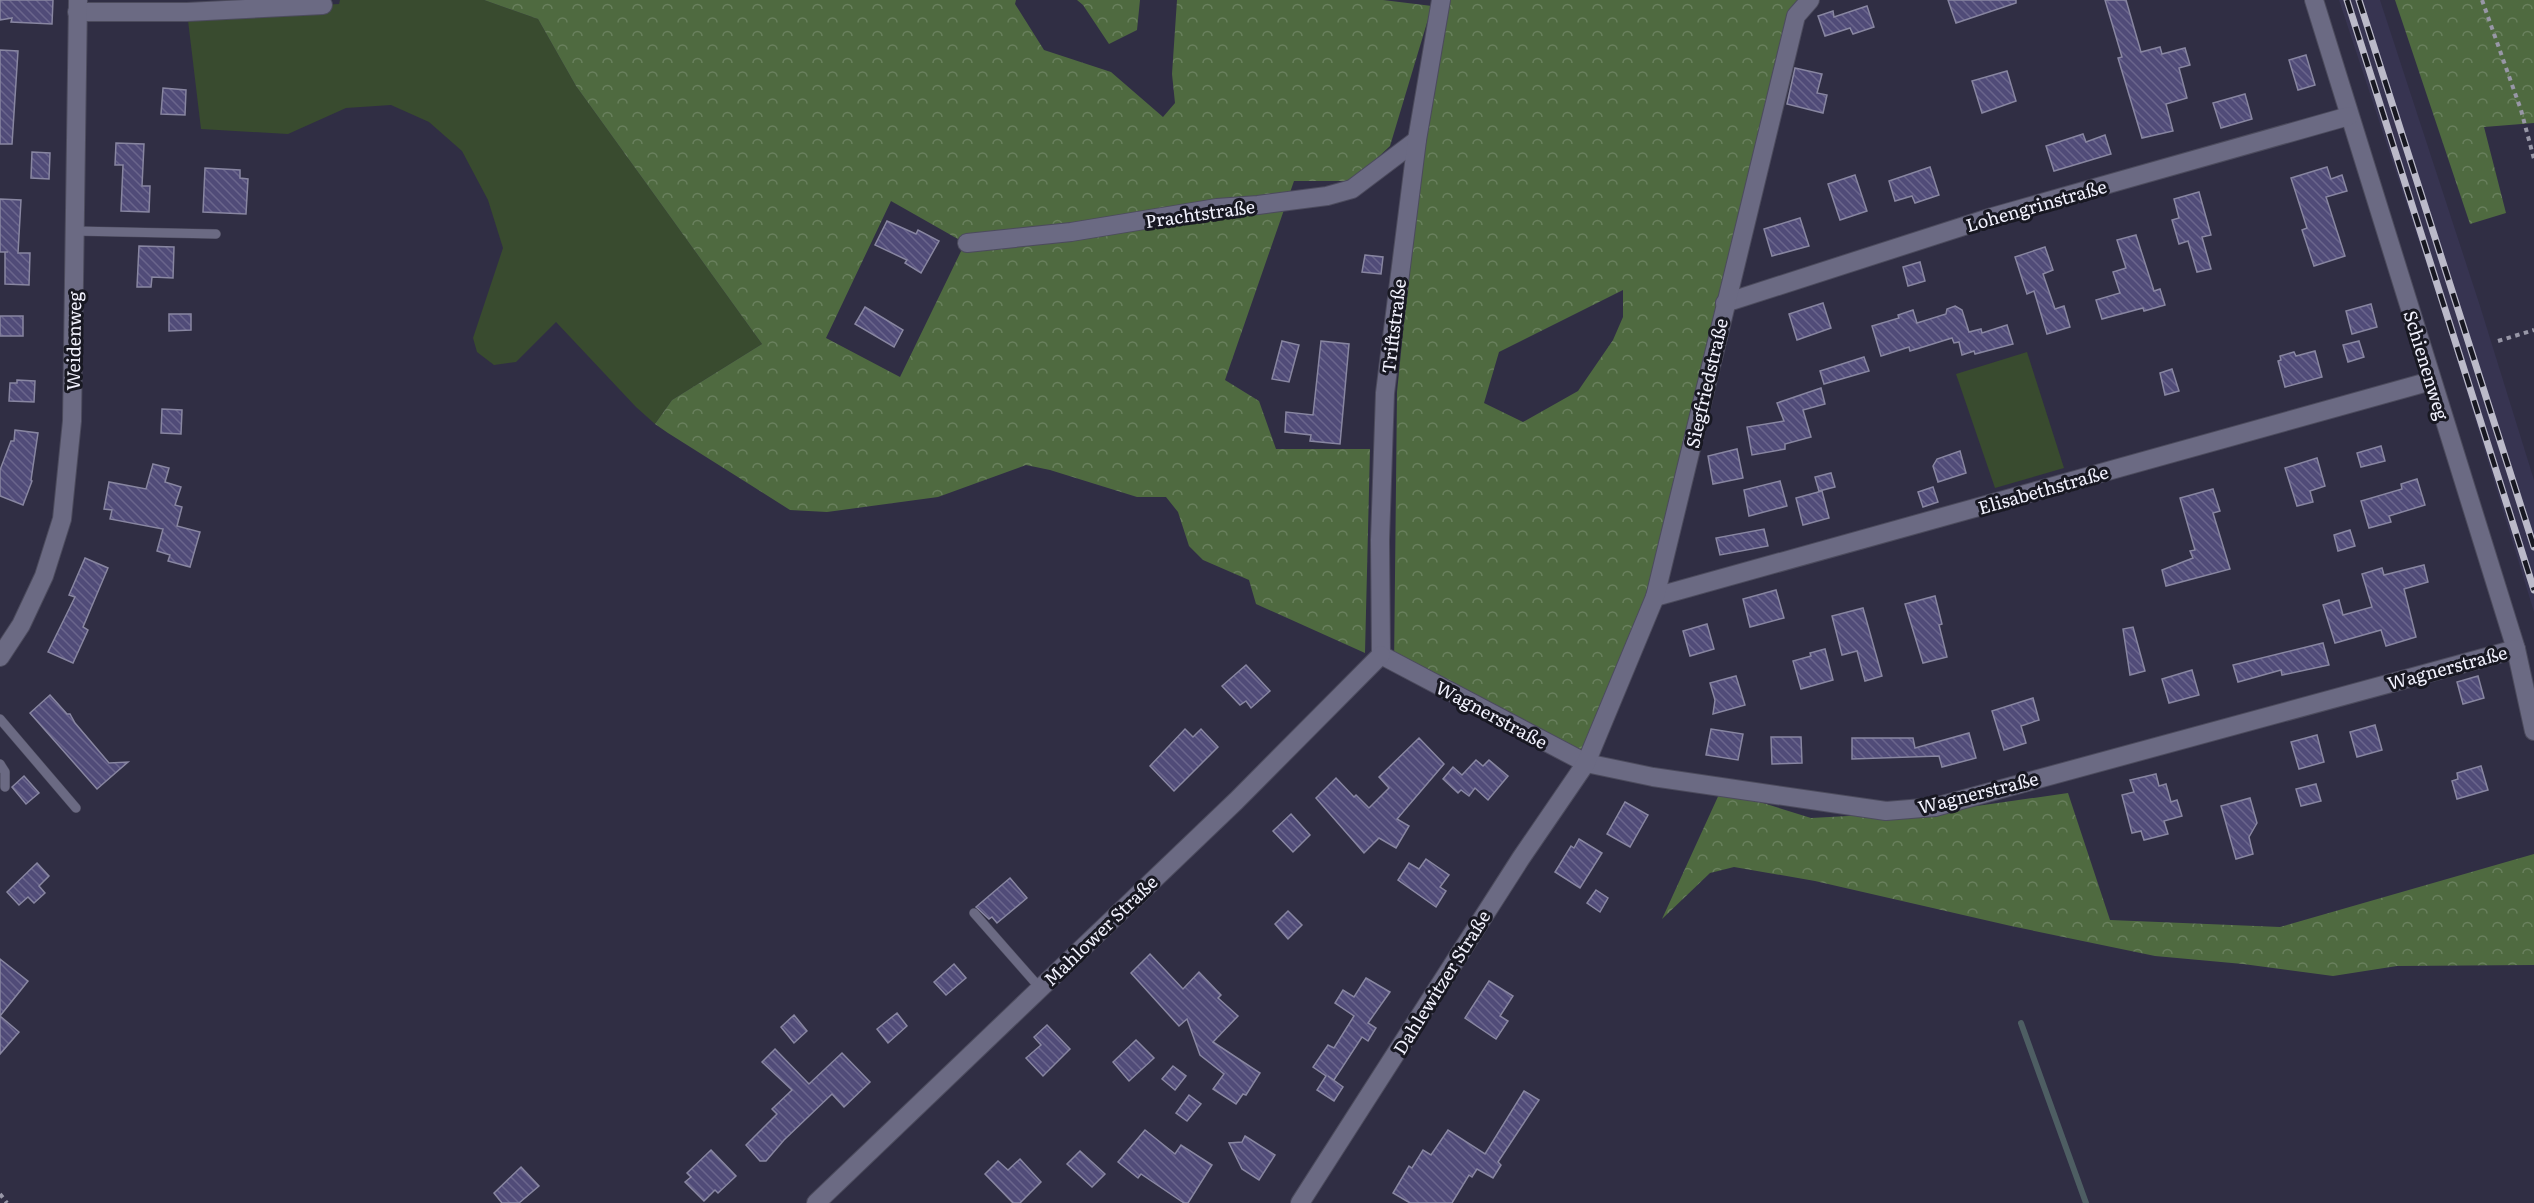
<svg xmlns="http://www.w3.org/2000/svg" width="2534" height="1203" font-family="Literata,serif">
  <style>
    .built { fill: #373451 }
    .green { fill: #394b2f }
    .forest { fill: url(#forest-crowns); fill-rule: evenodd }
    .lines { fill: none; stroke-linecap: round; stroke-linejoin: round }
    .stream { stroke: #4e5e63; stroke-width: 6 }
    .building { fill: url(#building-back-hatch); stroke: #8886a1; stroke-width: 1.5 }
    .lane-casing { stroke: #4c4b5d; stroke-width: 10 }
    .street-casing { stroke: #4c4b5d; stroke-width: 20 }
    .path { stroke: #9897a7; stroke-width: 4; stroke-dasharray: 4.5 4.5; stroke-linecap: butt }
    .lane { stroke: #6b6a83; stroke-width: 9 }
    .street { stroke: #6b6a83; stroke-width: 18 }
    .rail-casing { stroke: #bbbac9; stroke-width: 7 }
    .rail { stroke: #181822; stroke-width: 4.5; stroke-dasharray: 14; stroke-linecap: butt }
    .labels { text-anchor: middle; dominant-baseline: central; stroke-width: 6; stroke-linejoin: round; paint-order: stroke }
    .street-label { font-size: 18px; fill: #f2f2fe; stroke: #181822 }
  </style>
  <defs>
    <pattern id="forest-crowns" width="20" height="18" patternUnits="userSpaceOnUse" patternTransform="scale(1.5)"><rect width="20" height="18" fill="#4f6a40"/><path d="M2 6a3 3 0 1 1 6 0M12 15a3 3 0 1 1 6 0" fill="none" stroke="#69805d"/></pattern>
    <pattern id="building-back-hatch" width="6" height="6" patternUnits="userSpaceOnUse" patternTransform="scale(1.5)"><rect width="6" height="6" fill="#504b78"/><path d="M-1 5l2 2M0 0l6 6M5-1l2 2" fill="none" stroke="#6a658c"/></pattern>
  </defs>
  <rect width="100%" height="100%" fill="#302e44"/>
  <polygon class="built" points="2339,0 2380,0 2480,306 2534,480 2534,612 2444,317"/>
  <g class="green">
    <polygon points="340,0 484,0 538,19 576,86 762,344 672,400 655,424 636,407 556,322 516,362 494,365 477,352 473,338 503,248 488,200 462,151 429,122 391,105 346,108 288,134 201,129 187,12 339,4"/>
    <polygon points="2027,352 2064,468 1995,488 1956,374"/>
  </g>
  <g class="forest">
    <path d="M484 0H1016L1015 4 1044 50 1111 72 1163 117 1175 103 1172 74 1177 0H1383L1432 6 1390 146 1353 181H1294L1225 380 1259 401 1276 449H1370L1365 653 1256 604 1249 580 1203 560 1189 546 1178 512 1166 497H1137L1050 470 1026 465 938 497 827 512 790 510 668 433 655 424 672 400 762 344 576 86 538 19ZM891 201 965 243 900 377 826 338Z"/>
    <polygon points="1077,0 1140,0 1137,30 1109,44 1083,5"/>
    <path d="M1448 0H1810L1795 16 1655 597 1586 763 1394 669 1397 392 1422 145ZM1623 290V317L1613 340 1578 391 1523 422 1484 403 1499 352Z"/>
    <polygon points="2395,0 2534,0 2534,123 2484,127 2506,213 2470,224"/>
    <polygon points="1721,790 1811,818 1942,811 2068,793 2110,920 2280,927 2534,854 2534,965 2397,966 2333,976 2243,964 2155,956 2011,926 1815,881 1734,867 1710,873 1662,919"/>
  </g>
  <g class="lines">
    <polyline class="stream" points="2021,1023 2086,1203"/>
  </g>
  <g class="building">
    <polygon points="0,0 53,0 52,24 11,22 12,18 0,20"/>
    <polygon points="1948,0 2016,0 2016,3 1956,23"/>
    <polygon points="2105,0 2126,0 2141,52 2160,47 2162,54 2185,48 2190,65 2179,68 2187,98 2166,104 2173,131 2142,138 2118,58 2122,57"/>
    <polygon points="1867,6 1874,27 1853,34 1850,28 1825,36 1818,16 1833,11 1834,17"/>
    <polygon points="0,50 18,51 12,144 0,144"/>
    <polygon points="2306,55 2315,85 2298,90 2289,60"/>
    <polygon points="1795,68 1822,74 1817,93 1827,95 1823,113 1787,104"/>
    <polygon points="2007,71 2016,101 1982,113 1972,81"/>
    <polygon points="163,88 186,90 185,115 161,114"/>
    <polygon points="2245,94 2252,119 2221,128 2213,103"/>
    <polygon points="2083,134 2086,142 2105,135 2111,154 2054,171 2046,146"/>
    <polygon points="116,143 144,144 142,186 150,186 149,212 121,211 123,165 115,165"/>
    <polygon points="32,152 50,153 49,179 31,178"/>
    <polygon points="1930,167 1939,195 1915,203 1912,196 1895,201 1889,181"/>
    <polygon points="2327,167 2331,179 2342,175 2347,191 2326,197 2345,256 2314,266 2302,230 2307,228 2291,178"/>
    <polygon points="205,168 240,170 240,178 248,179 246,214 203,212"/>
    <polygon points="1855,175 1867,211 1840,220 1828,184"/>
    <polygon points="2199,192 2211,235 2202,237 2211,269 2197,272 2188,241 2179,244 2172,220 2179,218 2174,199"/>
    <polygon points="0,199 21,200 18,253 30,253 29,285 5,284 5,252 8,252 0,252"/>
    <polygon points="1800,218 1809,246 1772,256 1764,229"/>
    <polygon points="887,221 916,234 918,230 939,241 921,273 905,263 907,260 875,245"/>
    <polygon points="2136,235 2154,291 2160,289 2165,305 2144,311 2143,308 2102,319 2096,300 2120,293 2113,272 2126,268 2117,240"/>
    <polygon points="139,246 174,247 173,278 152,277 151,287 137,287"/>
    <polygon points="2045,247 2053,270 2043,274 2055,309 2064,306 2070,327 2047,334 2034,291 2027,294 2015,257"/>
    <polygon points="1365,255 1383,257 1381,274 1362,272"/>
    <polygon points="1920,262 1925,281 1908,286 1903,267"/>
    <polygon points="1823,303 1831,328 1797,340 1789,314"/>
    <polygon points="2371,304 2377,327 2352,334 2346,311"/>
    <polygon points="1955,306 1962,310 1969,332 1981,329 1982,333 2007,325 2013,344 1975,354 1974,351 1962,355 1959,342 1954,343 1952,338 1910,351 1909,347 1881,356 1872,326 1899,318 1898,315 1913,310 1917,323 1946,314 1947,309"/>
    <polygon points="865,307 903,330 894,347 855,324"/>
    <polygon points="169,314 191,314 191,330 169,331"/>
    <rect x="0" y="316" width="23" height="20"/>
    <polygon points="1282,341 1299,345 1289,382 1272,379"/>
    <polygon points="1321,341 1349,344 1340,444 1310,441 1311,435 1285,432 1286,412 1313,415"/>
    <polygon points="2359,341 2364,357 2348,362 2343,345"/>
    <polygon points="2315,351 2322,377 2285,387 2278,361 2281,360 2280,356 2294,352 2296,356"/>
    <polygon points="1864,357 1869,371 1824,384 1820,371"/>
    <polygon points="2172,369 2179,391 2165,395 2160,373"/>
    <polygon points="17,380 35,381 34,402 9,401 10,383 17,383"/>
    <polygon points="1821,388 1825,404 1803,410 1811,437 1785,444 1785,449 1752,455 1747,427 1784,421 1777,403"/>
    <polygon points="162,409 182,410 181,434 161,433"/>
    <polygon points="15,430 38,433 31,480 32,481 23,505 0,496 0,470 11,441 14,441"/>
    <polygon points="2381,446 2385,461 2361,467 2357,453"/>
    <polygon points="1737,449 1743,478 1713,484 1708,456"/>
    <polygon points="1960,451 1966,473 1938,482 1933,466 1937,459"/>
    <polygon points="2317,458 2325,486 2310,491 2313,502 2297,506 2285,468"/>
    <polygon points="153,464 169,468 165,482 181,487 175,505 182,507 177,526 200,532 190,567 168,561 170,555 157,551 163,529 110,519 112,510 104,509 109,482 146,489"/>
    <polygon points="1831,473 1835,487 1819,491 1815,477"/>
    <polygon points="2417,479 2425,505 2389,516 2391,522 2369,528 2361,501 2402,489 2401,484"/>
    <polygon points="1780,481 1787,506 1749,516 1744,490"/>
    <polygon points="1933,487 1938,502 1923,507 1918,492"/>
    <polygon points="2213,489 2220,511 2213,513 2230,569 2166,586 2162,570 2193,558 2190,551 2195,550 2180,498"/>
    <polygon points="1822,491 1829,518 1803,525 1796,498"/>
    <polygon points="1764,529 1768,546 1720,555 1716,538"/>
    <polygon points="2350,530 2355,546 2338,551 2334,535"/>
    <polygon points="85,558 108,568 83,627 88,630 73,663 48,652 75,597 69,595"/>
    <polygon points="2424,565 2428,582 2404,589 2416,637 2386,646 2381,630 2335,643 2323,605 2339,600 2343,615 2372,607 2362,574 2382,568 2384,575"/>
    <polygon points="1776,590 1784,618 1750,627 1743,599"/>
    <polygon points="1935,596 1942,624 1939,625 1947,657 1923,663 1905,604"/>
    <polygon points="1863,608 1882,676 1865,681 1857,651 1842,655 1832,616"/>
    <polygon points="1707,624 1714,649 1690,656 1683,631"/>
    <polygon points="2133,627 2145,671 2130,675 2123,629"/>
    <polygon points="2323,643 2329,665 2282,675 2281,670 2238,682 2233,665"/>
    <polygon points="1825,649 1833,680 1801,689 1793,661 1811,656 1810,653"/>
    <polygon points="1246,665 1270,691 1251,708 1246,701 1240,705 1222,686"/>
    <polygon points="2192,670 2199,695 2169,703 2162,679"/>
    <polygon points="1736,676 1745,705 1713,714 1715,700 1710,683"/>
    <polygon points="2478,676 2484,698 2463,704 2457,682"/>
    <polygon points="50,695 67,714 70,714 75,723 109,763 128,762 97,789 30,713"/>
    <polygon points="2033,698 2039,720 2021,726 2026,743 2004,750 1992,711"/>
    <polygon points="2375,725 2382,750 2357,757 2350,732"/>
    <polygon points="1185,729 1193,737 1201,729 1218,747 1174,791 1150,766"/>
    <polygon points="1711,729 1743,734 1738,760 1706,755"/>
    <polygon points="1969,733 1976,758 1942,767 1939,756 1852,759 1852,738 1913,738 1915,748"/>
    <polygon points="2317,735 2324,762 2299,769 2291,742"/>
    <polygon points="1771,737 1801,737 1802,763 1772,764"/>
    <polygon points="1419,738 1444,764 1397,819 1409,826 1396,848 1379,838 1364,853 1316,798 1336,778 1354,797 1356,795 1369,808 1389,788 1379,777"/>
    <polygon points="1476,760 1483,766 1489,760 1508,776 1488,800 1475,788 1469,796 1461,790 1458,793 1443,779 1453,767 1462,775"/>
    <polygon points="2481,766 2488,790 2457,799 2452,781 2458,779 2457,773"/>
    <polygon points="2156,774 2159,786 2166,784 2171,802 2177,800 2182,816 2164,821 2168,834 2144,840 2141,831 2132,833 2122,795 2134,792 2130,780"/>
    <polygon points="24,776 39,793 26,804 12,787"/>
    <polygon points="2316,784 2321,801 2301,806 2296,789"/>
    <polygon points="2250,798 2257,823 2249,837 2253,854 2236,859 2221,806"/>
    <polygon points="1625,802 1648,815 1630,847 1607,834"/>
    <polygon points="1291,814 1310,835 1293,852 1273,831"/>
    <polygon points="1579,839 1602,853 1580,888 1555,872 1571,846 1574,848"/>
    <polygon points="1426,859 1449,875 1440,887 1446,891 1436,907 1398,880 1409,863 1419,869"/>
    <polygon points="37,863 49,876 39,886 45,893 34,903 28,897 19,905 7,892"/>
    <polygon points="1010,878 1027,898 997,923 992,917 989,919 976,907"/>
    <polygon points="1596,890 1608,898 1600,912 1587,903"/>
    <polygon points="1288,911 1302,925 1288,939 1275,924"/>
    <polygon points="1150,954 1183,989 1199,972 1221,995 1218,998 1238,1016 1213,1042 1260,1073 1246,1095 1243,1094 1236,1104 1213,1089 1224,1074 1200,1055 1187,1019 1179,1026 1131,973"/>
    <polygon points="0,959 28,981 0,1016 19,1032 0,1054"/>
    <polygon points="954,964 966,978 946,995 934,982"/>
    <polygon points="1366,978 1390,992 1368,1023 1376,1028 1368,1041 1362,1037 1334,1080 1328,1076 1343,1087 1334,1101 1317,1090 1326,1076 1313,1067 1328,1045 1334,1048 1354,1016 1335,1003 1343,990 1354,997"/>
    <polygon points="1489,981 1513,996 1500,1016 1508,1021 1496,1039 1465,1018"/>
    <polygon points="897,1013 907,1026 888,1043 877,1029"/>
    <polygon points="794,1015 807,1031 794,1043 781,1027"/>
    <polygon points="1047,1025 1070,1049 1043,1076 1026,1058 1041,1045 1034,1037"/>
    <polygon points="1136,1040 1154,1058 1129,1081 1113,1062"/>
    <polygon points="775,1049 809,1084 842,1053 870,1082 844,1107 832,1094 784,1140 766,1161 760,1161 746,1145 777,1114 772,1109 792,1090 762,1062"/>
    <polygon points="1173,1066 1186,1076 1175,1090 1162,1079"/>
    <polygon points="1524,1091 1539,1100 1498,1162 1501,1165 1493,1178 1477,1169 1472,1177 1469,1175 1452,1203 1410,1203 1393,1193 1409,1166 1412,1168 1423,1150 1431,1155 1448,1130 1485,1154"/>
    <polygon points="1189,1095 1201,1104 1187,1121 1176,1113"/>
    <polygon points="1145,1130 1175,1154 1181,1145 1212,1165 1188,1203 1184,1203 1141,1174 1138,1178 1118,1162"/>
    <polygon points="1245,1136 1275,1155 1259,1180 1242,1169 1229,1143 1242,1142"/>
    <polygon points="711,1150 736,1176 718,1193 715,1190 704,1201 685,1182 691,1177 687,1173"/>
    <polygon points="1080,1151 1105,1174 1092,1187 1067,1164"/>
    <polygon points="1020,1159 1041,1182 1020,1203 1013,1203 985,1174 998,1161 1008,1170"/>
    <polygon points="521,1167 539,1186 519,1203 502,1203 494,1193"/>
  </g>
  <g class="lines">
    <g class="lane-casing">
      <g id="lane">
        <polyline points="75,231 216,234"/>
        <polyline points="0,719 76,808"/>
        <polyline points="0,764 5,772 5,787"/>
        <polyline points="974,913 1040,988"/>
      </g>
    </g>
    <g class="street-casing">
      <g id="street">
        <polyline points="2314,0 2516,649 2534,731"/>
        <polyline points="77,12 187,12 323,5"/>
        <polyline points="967,243 1071,232 1217,208 1258,205 1327,196 1352,189 1417,140"/>
        <polyline points="1725,303 1992,217 2349,116"/>
        <polyline points="1655,597 2431,381"/>
        <polyline points="1381,655 1586,763 1653,777 1886,811 1935,807 2516,649"/>
        <polyline points="1381,655 1380,540 1385,393 1417,140 1441,0"/>
        <polyline points="0,657 21,625 44,576 62,519 72,421 78,0"/>
        <polyline points="816,1203 1236,801 1381,655"/>
        <polyline points="1300,1203 1521,858 1586,763 1655,597 1796,16 1810,0"/>
      </g>
    </g>
    <g class="path">
      <polyline points="2482,0 2521,110 2534,159"/>
      <polyline points="2498,341 2534,330"/>
      <polyline points="0,1194 7,1203"/>
    </g>
    <use href="#lane" class="lane"/>
    <use href="#street" class="street"/>
    <g class="rail-casing">
      <g id="rail">
        <polyline points="2347,0 2534,590"/>
        <polyline points="2359,0 2534,547"/>
      </g>
    </g>
    <use href="#rail" class="rail"/>
  </g>
  <g class="labels">
    <g class="street-label">
      <text transform="translate(2036 205) rotate(-16)">Lohengrinstraße</text>
      <text transform="translate(1200 213) rotate(-8)">Prachtstraße</text>
      <text transform="translate(1393 326) rotate(-83)">Triftstraße</text>
      <text transform="translate(73 341) rotate(-89)">Weidenweg</text>
      <text transform="translate(2427 365) rotate(73)">Schienenweg</text>
      <text transform="translate(1706 383) rotate(-77)">Siegfriedstraße</text>
      <text transform="translate(2043 489) rotate(-16)">Elisabethstraße</text>
      <text transform="translate(2447 667) rotate(-15)">Wagnerstraße</text>
      <text transform="translate(1492 714) rotate(28)">Wagnerstraße</text>
      <text transform="translate(1978 792) rotate(-14)">Wagnerstraße</text>
      <text transform="translate(1100 930) rotate(-44)">Mahlower Straße</text>
      <text transform="translate(1441 982) rotate(-58)">Dahlewitzer Straße</text>
    </g>
  </g>
</svg>
